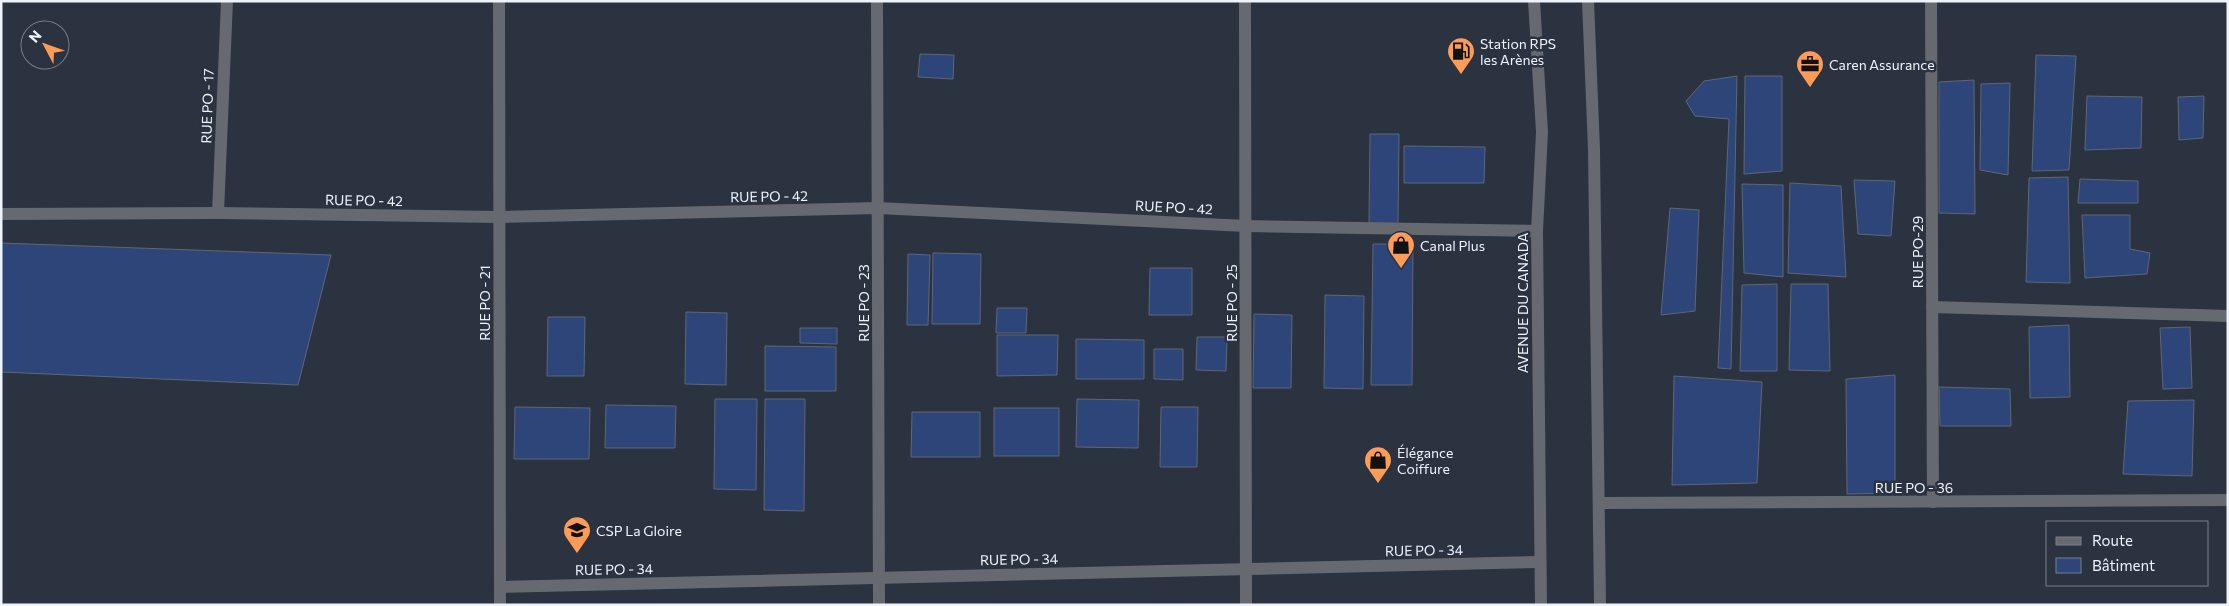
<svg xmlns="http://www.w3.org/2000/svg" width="2229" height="606" font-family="Commissioner,sans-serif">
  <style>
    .building { fill: #2e4579; stroke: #5f6776 }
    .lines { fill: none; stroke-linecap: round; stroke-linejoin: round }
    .minor { stroke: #666970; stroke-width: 12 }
    .labels { text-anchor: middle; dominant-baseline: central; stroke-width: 5; stroke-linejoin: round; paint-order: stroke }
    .poi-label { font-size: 14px; fill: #eef3fc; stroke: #2b3240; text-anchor: start }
    .street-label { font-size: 14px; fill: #eef3fc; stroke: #2b3240 }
  </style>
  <rect width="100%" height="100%" fill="#2b3240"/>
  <g class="building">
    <polygon points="920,54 954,55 953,79 918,77"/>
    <polygon points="2036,55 2076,56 2069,170 2032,171"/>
    <polygon points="1737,76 1731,369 1718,368 1729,119 1695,116 1686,101 1704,81"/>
    <polygon points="1745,76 1782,76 1782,171 1744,174"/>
    <polygon points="1974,80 1975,214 1939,213 1939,82"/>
    <polygon points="2010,83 2008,175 1980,170 1981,84"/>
    <polygon points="2087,96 2142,97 2141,148 2085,150"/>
    <polygon points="2204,96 2203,138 2179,140 2178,97"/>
    <polygon points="1370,134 1399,134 1398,224 1369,224"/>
    <polygon points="1404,146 1485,147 1484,183 1404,183"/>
    <polygon points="2068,177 2070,283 2026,282 2029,178"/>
    <polygon points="2080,179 2138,181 2138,203 2078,203"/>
    <polygon points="1854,180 1895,181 1891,236 1858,234"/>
    <polygon points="1790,183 1841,186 1846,277 1788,273"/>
    <polygon points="1742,184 1783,185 1783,277 1744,273"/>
    <polygon points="1670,208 1699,210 1695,311 1661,315"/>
    <polygon points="2082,215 2130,215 2130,249 2150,253 2147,274 2085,278"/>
    <polygon points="1,243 331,255 298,385 1,372"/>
    <polygon points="1373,244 1413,244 1412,385 1371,385"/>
    <polygon points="933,253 981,254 980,324 932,324"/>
    <polygon points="908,254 930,255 928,325 907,325"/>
    <polygon points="1150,268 1192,268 1192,315 1149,315"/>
    <polygon points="1777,284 1777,371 1740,371 1742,285"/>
    <polygon points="1791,284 1828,284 1830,371 1789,370"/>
    <polygon points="1325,295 1364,296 1363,389 1324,388"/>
    <polygon points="997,308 1027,308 1026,333 996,333"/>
    <polygon points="686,312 727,313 726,385 685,384"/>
    <polygon points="1254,314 1292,315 1291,388 1253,388"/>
    <polygon points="548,317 585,317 584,376 547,376"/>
    <polygon points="2069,325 2070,397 2030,398 2029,327"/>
    <polygon points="2190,327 2192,388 2163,389 2160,328"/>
    <polygon points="800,328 837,328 837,344 800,343"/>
    <polygon points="997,335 1058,335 1057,375 997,376"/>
    <polygon points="1197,337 1227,337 1226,371 1196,370"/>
    <polygon points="1076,339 1144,340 1144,379 1076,379"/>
    <polygon points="765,346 836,347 836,391 765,391"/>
    <polygon points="1154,349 1183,349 1183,380 1154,379"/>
    <polygon points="1895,375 1895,493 1847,494 1846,379"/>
    <polygon points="1674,376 1762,382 1757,483 1672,485"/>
    <polygon points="1939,387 2010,389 2011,426 1940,426"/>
    <polygon points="715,399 757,399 756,490 714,489"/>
    <polygon points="765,399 805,399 804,511 764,510"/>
    <polygon points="1077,399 1139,400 1138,448 1076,447"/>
    <polygon points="2194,400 2192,476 2123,474 2128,401"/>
    <polygon points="606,405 676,406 675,448 605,448"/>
    <polygon points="515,407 590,408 589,459 514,459"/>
    <polygon points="1161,407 1198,407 1197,467 1160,467"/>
    <rect x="994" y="408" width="65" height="48"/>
    <polygon points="912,412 980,412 980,457 911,457"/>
  </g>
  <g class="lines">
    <g class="minor">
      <polyline points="499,1 500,605"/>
      <polyline points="877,1 879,605"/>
      <polyline points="1245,1 1246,605"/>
      <polyline points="1534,1 1542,132 1537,231 1541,605"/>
      <polyline points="1588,1 1594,150 1600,605"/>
      <polyline points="1931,1 1933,502"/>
      <polyline points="218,213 227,1"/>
      <polyline points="1,214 218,213 499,217 878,208 1246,226 1537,231"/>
      <polyline points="1932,307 2228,316"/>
      <polyline points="1600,503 2228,500"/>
      <polyline points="500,587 1539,562"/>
    </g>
  </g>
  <defs>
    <g id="fuel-pin" transform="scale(1.4375)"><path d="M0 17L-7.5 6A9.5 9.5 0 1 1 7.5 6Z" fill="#fd9c56" stroke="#2b3240"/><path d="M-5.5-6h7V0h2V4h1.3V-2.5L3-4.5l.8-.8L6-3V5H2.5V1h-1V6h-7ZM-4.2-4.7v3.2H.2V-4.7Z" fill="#111"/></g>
    <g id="office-pin" transform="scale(1.4375)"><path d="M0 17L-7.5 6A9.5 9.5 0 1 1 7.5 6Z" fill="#fd9c56" stroke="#2b3240"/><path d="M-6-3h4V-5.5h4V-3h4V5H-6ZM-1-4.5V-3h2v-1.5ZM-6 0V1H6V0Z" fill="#111"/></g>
    <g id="shop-pin" transform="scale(1.4375)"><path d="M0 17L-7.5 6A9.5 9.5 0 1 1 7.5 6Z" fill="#fd9c56" stroke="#2b3240"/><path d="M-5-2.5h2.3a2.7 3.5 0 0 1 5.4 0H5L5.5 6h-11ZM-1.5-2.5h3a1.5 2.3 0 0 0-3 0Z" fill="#111"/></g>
    <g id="school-pin" transform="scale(1.4375)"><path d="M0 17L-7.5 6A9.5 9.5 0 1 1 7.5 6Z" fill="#fd9c56" stroke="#2b3240"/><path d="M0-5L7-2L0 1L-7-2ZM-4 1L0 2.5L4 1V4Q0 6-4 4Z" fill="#111"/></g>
  </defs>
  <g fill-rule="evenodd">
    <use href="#fuel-pin" x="1461" y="51"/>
    <use href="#office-pin" x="1810" y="64"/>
    <use href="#shop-pin" x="1401" y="245"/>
    <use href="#shop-pin" x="1378" y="460"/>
    <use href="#school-pin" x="577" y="530"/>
  </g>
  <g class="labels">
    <g class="poi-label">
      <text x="1480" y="43">Station RPS<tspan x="1480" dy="16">les Arènes</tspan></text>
      <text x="1829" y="64">Caren Assurance</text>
      <text x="1420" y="245">Canal Plus</text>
      <text x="1397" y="452">Élégance<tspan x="1397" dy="16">Coiffure</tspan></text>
      <text x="596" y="530">CSP La Gloire</text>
    </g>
    <g class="street-label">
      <text transform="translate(207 106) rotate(-88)">RUE PO - 17</text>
      <text transform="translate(769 196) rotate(-1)">RUE PO - 42</text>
      <text transform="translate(364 200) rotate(1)">RUE PO - 42</text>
      <text transform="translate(1174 207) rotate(3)">RUE PO - 42</text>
      <text transform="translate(1917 252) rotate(-90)">RUE PO-29</text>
      <text transform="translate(484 303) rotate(-90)">RUE PO - 21</text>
      <text transform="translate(863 303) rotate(-90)">RUE PO - 23</text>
      <text transform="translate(1231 303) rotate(-90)">RUE PO - 25</text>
      <text transform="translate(1522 303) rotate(-90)">AVENUE DU CANADA</text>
      <text x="1914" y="487">RUE PO - 36</text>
      <text transform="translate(1424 550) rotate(-1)">RUE PO - 34</text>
      <text transform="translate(1019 559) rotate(-1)">RUE PO - 34</text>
      <text transform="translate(614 569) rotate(-1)">RUE PO - 34</text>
    </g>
  </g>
  <rect width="2229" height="606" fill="none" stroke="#eef3fc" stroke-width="5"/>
  <rect x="2046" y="521" width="162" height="65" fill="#2b3240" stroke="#797f8b"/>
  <rect x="2056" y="537" width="25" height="8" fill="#666970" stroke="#797f8b"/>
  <text x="2092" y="546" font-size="15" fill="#eef3fc">Route</text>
  <rect x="2056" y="558" width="25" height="15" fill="#2e4579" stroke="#797f8b"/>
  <text x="2092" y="571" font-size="15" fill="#eef3fc">Bâtiment</text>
  <g transform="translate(45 45) rotate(311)"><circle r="24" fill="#2b3240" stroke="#797f8b"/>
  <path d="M0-4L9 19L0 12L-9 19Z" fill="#fd9c56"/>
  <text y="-8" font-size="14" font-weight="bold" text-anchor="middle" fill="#eef3fc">N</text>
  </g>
</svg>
